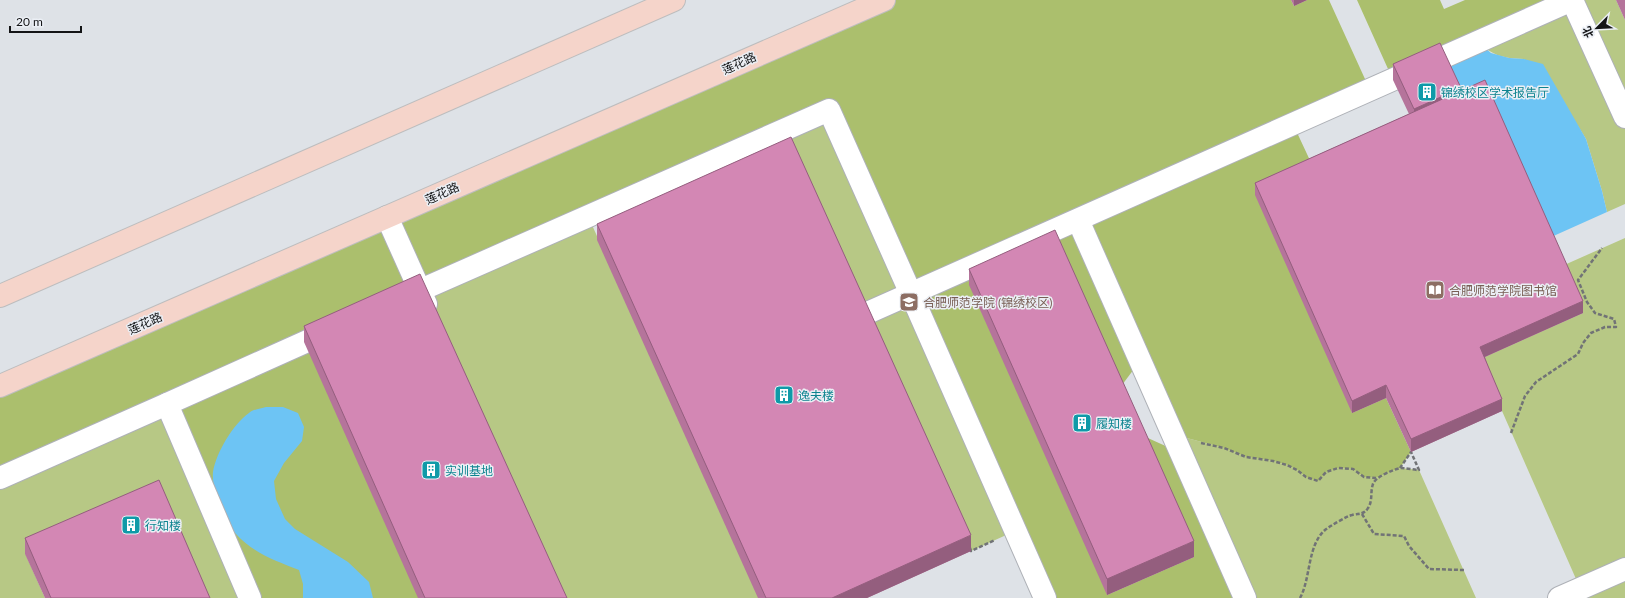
<svg xmlns="http://www.w3.org/2000/svg" width="1625" height="598" font-family="Lato,'Noto Sans SC',sans-serif">
  <style>
    .green { fill: #b7c885 }
    .forest { fill: #abbf6d }
    .water { fill: #6dc4f4 }
    .lines { fill: none; stroke-linecap: round; stroke-linejoin: round }
    .minor-casing { stroke: #aeb1b7; stroke-width: 24 }
    .primary-casing { stroke: #bdbdbe; stroke-width: 24 }
    .path { stroke: #717376; stroke-width: 2.5; stroke-dasharray: 4 2; stroke-linecap: butt }
    .minor { stroke: #fff; stroke-width: 22 }
    .primary { stroke: #f5d4ca; stroke-width: 22 }
    .wall { fill: #b5749b }
    .shaded-wall { fill: #945e7e }
    .building { fill: #d387b4; stroke: #945e7e }
    .labels { text-anchor: middle; dominant-baseline: central; stroke-width: 3; stroke-linejoin: round; paint-order: stroke }
    .street-label { font-size: 12px; fill: #131416; stroke: #ebeff5 }
    .culture-label { font-size: 12px; fill: #0d838f; stroke: #ebeff5; text-anchor: start }
    .education-label { font-size: 12px; fill: #785e54; stroke: #ebeff5; text-anchor: start }
  </style>
  <rect width="100%" height="100%" fill="#dee2e7"/>
  <g class="green">
    <path d="M1572 0H1616L1625 20V204L1607 212 1602 191 1586 139 1578 126 1524 59C1502 58 1494 56 1478 42Z"/>
    <polygon points="829,110 1015,531 971,551 782,130"/>
    <polygon points="588,216 759,598 559,598 420,290"/>
    <polygon points="1625,238 1625,598 1559,598 1580,588 1502,411 1480,359 1583,313 1562,266"/>
    <polygon points="167,404 250,598 203,598 25,553 45,598 0,598 0,478"/>
    <polygon points="1172,434 1224,448 1246,457 1273,461 1287,465 1297,470 1306,477 1338,468 1353,469 1364,477 1376,478 1400,468 1419,470 1476,598 1244,598"/>
  </g>
  <g class="forest">
    <polygon points="884,0 1291,0 1294,6 1307,0 1329,0 1370,90 1293,124 1314,169 1352,413 1386,398 1411,452 1400,468 1376,478 1364,477 1353,469 1338,468 1326,472 1318,481 1306,477 1297,470 1287,465 1273,461 1246,457 1224,448 1172,434 1140,361 1119,389 1107,595 1194,557 1139,434 1181,453 1245,598 1045,598 829,110 420,290 418,598 250,598 166,404 0,478 0,386"/>
    <polygon points="1357,0 1440,0 1444,9 1465,0 1572,0 1393,80"/>
  </g>
  <g class="water">
    <polygon points="1478,42 1491,53 1509,58 1524,59 1543,64 1586,139 1602,191 1607,212 1549,238 1461,104 1440,59"/>
    <path d="M266 407H283L298 413 304 427 302 441 284 463 274 481 276 499 285 519 295 529 348 562 369 582 373 598H303V584L299 570C276 561 253 553 236 534 225 521 211 489 213 472 216 453 233 424 249 413 253 409 261 409 266 407Z"/>
  </g>
  <g class="lines">
    <g class="minor-casing">
      <g id="minor">
        <polyline points="1572,0 1625,117"/>
        <polyline points="387,217 426,304"/>
        <polyline points="1078,220 1245,598"/>
        <polyline points="398,300 829,110 911,294 1045,598"/>
        <polyline points="865,314 1572,0"/>
        <polyline points="0,478 167,404"/>
        <polyline points="250,598 167,404 332,330"/>
        <polyline points="1559,598 1625,569"/>
      </g>
    </g>
    <g class="primary-casing">
      <g id="primary">
        <polyline points="0,296 674,0"/>
        <polyline points="0,386 884,0"/>
      </g>
    </g>
    <g class="path">
      <polyline points="1511,433 1525,396 1536,382 1578,354 1583,343 1591,333 1605,327 1616,327 1614,319 1595,313 1587,302 1578,280 1602,248"/>
      <polyline points="1201,443 1224,448 1246,457 1273,461 1287,465 1297,470 1306,477 1318,481 1326,472 1338,468 1353,469 1364,477 1376,478"/>
      <polyline points="1362,514 1374,534 1404,536 1409,546 1429,569 1464,570"/>
      <polyline points="970,548 971,551 995,540"/>
      <path d="M1300 598C1311 578 1307 546 1325 530 1330 526 1347 516 1352 515 1359 513 1364 515 1368 508 1373 501 1370 492 1373 484 1375 477 1394 469 1401 468 1407 468 1414 470 1419 470L1411 452 1400 468"/>
    </g>
    <use href="#minor" class="minor"/>
    <use href="#primary" class="primary"/>
  </g>
  <g class="wall">
    <polygon points="1291,0 1307,0 1294,6"/>
    <polygon points="1616,0 1625,0 1625,20"/>
    <polygon points="1393,64 1461,91 1583,313 1485,357 1502,411 1411,452 1386,398 1352,413 1255,195 1255,183 1409,114 1393,80"/>
    <polygon points="597,224 971,551 867,598 758,598 597,240"/>
    <polygon points="969,269 1194,557 1107,595 969,285"/>
    <polygon points="304,326 567,598 418,598 304,342"/>
    <polygon points="25,538 210,598 45,598 25,554"/>
  </g>
  <g class="shaded-wall">
    <polygon points="1294,0 1307,0 1294,6"/>
    <polygon points="1461,88 1461,104 1414,125 1414,109"/>
    <polygon points="1583,301 1583,313 1480,359 1480,347"/>
    <polygon points="1386,385 1386,398 1352,413 1352,401"/>
    <polygon points="1502,399 1502,411 1411,452 1411,439"/>
    <polygon points="971,535 971,551 867,598 832,598"/>
    <polygon points="1194,541 1194,557 1107,595 1107,579"/>
  </g>
  <g class="building">
    <polygon points="1440,43 1461,88 1414,109 1393,64"/>
    <polygon points="1485,80 1583,301 1480,347 1502,399 1411,439 1386,385 1352,401 1255,183"/>
    <polygon points="791,137 971,535 832,598 766,598 597,224"/>
    <polygon points="1055,230 1194,541 1107,579 969,269"/>
    <polygon points="420,274 567,598 425,598 304,326"/>
    <polygon points="159,480 210,598 51,598 25,538"/>
  </g>
  <defs>
    <g id="building-square" transform="scale(1)"><rect x="-9" y="-9" width="18" height="18" rx="4" fill="#0f9aa8" stroke="#ebeff5"/><path d="M-4-6H4V6H1V3H-1V6H-4ZM-2.5-4.3h1.7v1.8h-1.7ZM.8-4.3h1.7v1.8H.8ZM-2.5-1h1.7V.8h-1.7ZM.8-1h1.7V.8H.8Z" fill="#fff"/></g>
    <g id="library-square" transform="scale(1)"><rect x="-9" y="-9" width="18" height="18" rx="4" fill="#8d6e63" stroke="#ebeff5"/><path d="M-6-4Q-3-5.5-.7-3.5V5Q-3 3-6 4ZM6-4Q3-5.5 .7-3.5V5Q3 3 6 4Z" fill="#fff"/></g>
    <g id="university-square" transform="scale(1)"><rect x="-9" y="-9" width="18" height="18" rx="4" fill="#8d6e63" stroke="#ebeff5"/><path d="M0-5L7-2L0 1L-7-2ZM-4 1L0 2.5L4 1V4Q0 6-4 4Z" fill="#fff"/></g>
  </defs>
  <g fill-rule="evenodd">
    <use href="#building-square" x="1427" y="92"/>
    <use href="#library-square" x="1435" y="290"/>
    <use href="#university-square" x="909" y="302"/>
    <use href="#building-square" x="784" y="395"/>
    <use href="#building-square" x="1082" y="423"/>
    <use href="#building-square" x="431" y="470"/>
    <use href="#building-square" x="131" y="525"/>
  </g>
  <g class="labels">
    <g class="street-label">
      <text transform="translate(739 63) rotate(-24)">莲花路</text>
      <text transform="translate(442 193) rotate(-24)">莲花路</text>
      <text transform="translate(145 323) rotate(-24)">莲花路</text>
    </g>
    <g class="culture-label">
      <text x="1441" y="92">锦绣校区学术报告厅</text>
      <text x="798" y="395">逸夫楼</text>
      <text x="1096" y="423">履知楼</text>
      <text x="445" y="470">实训基地</text>
      <text x="145" y="525">行知楼</text>
    </g>
    <g class="education-label">
      <text x="1449" y="290">合肥师范学院图书馆</text>
      <text x="923" y="302">合肥师范学院 (锦绣校区)</text>
    </g>
  </g>
  <g transform="translate(1597 28) rotate(246)" stroke="#ebeff5" stroke-width="3" paint-order="stroke">
  <path d="M0-3L7 15L0 10L-7 15Z" fill="#131416"/>
  <text y="-6" font-size="11" font-weight="bold" text-anchor="middle" fill="#131416">北</text>
  </g>
  <path d="M10 26v6h71v-6" fill="none" stroke="#131416" stroke-width="2"/>
  <text x="16" y="26" font-size="12" fill="#131416" stroke="#ebeff5" stroke-width="3" paint-order="stroke">20 m</text>
</svg>
